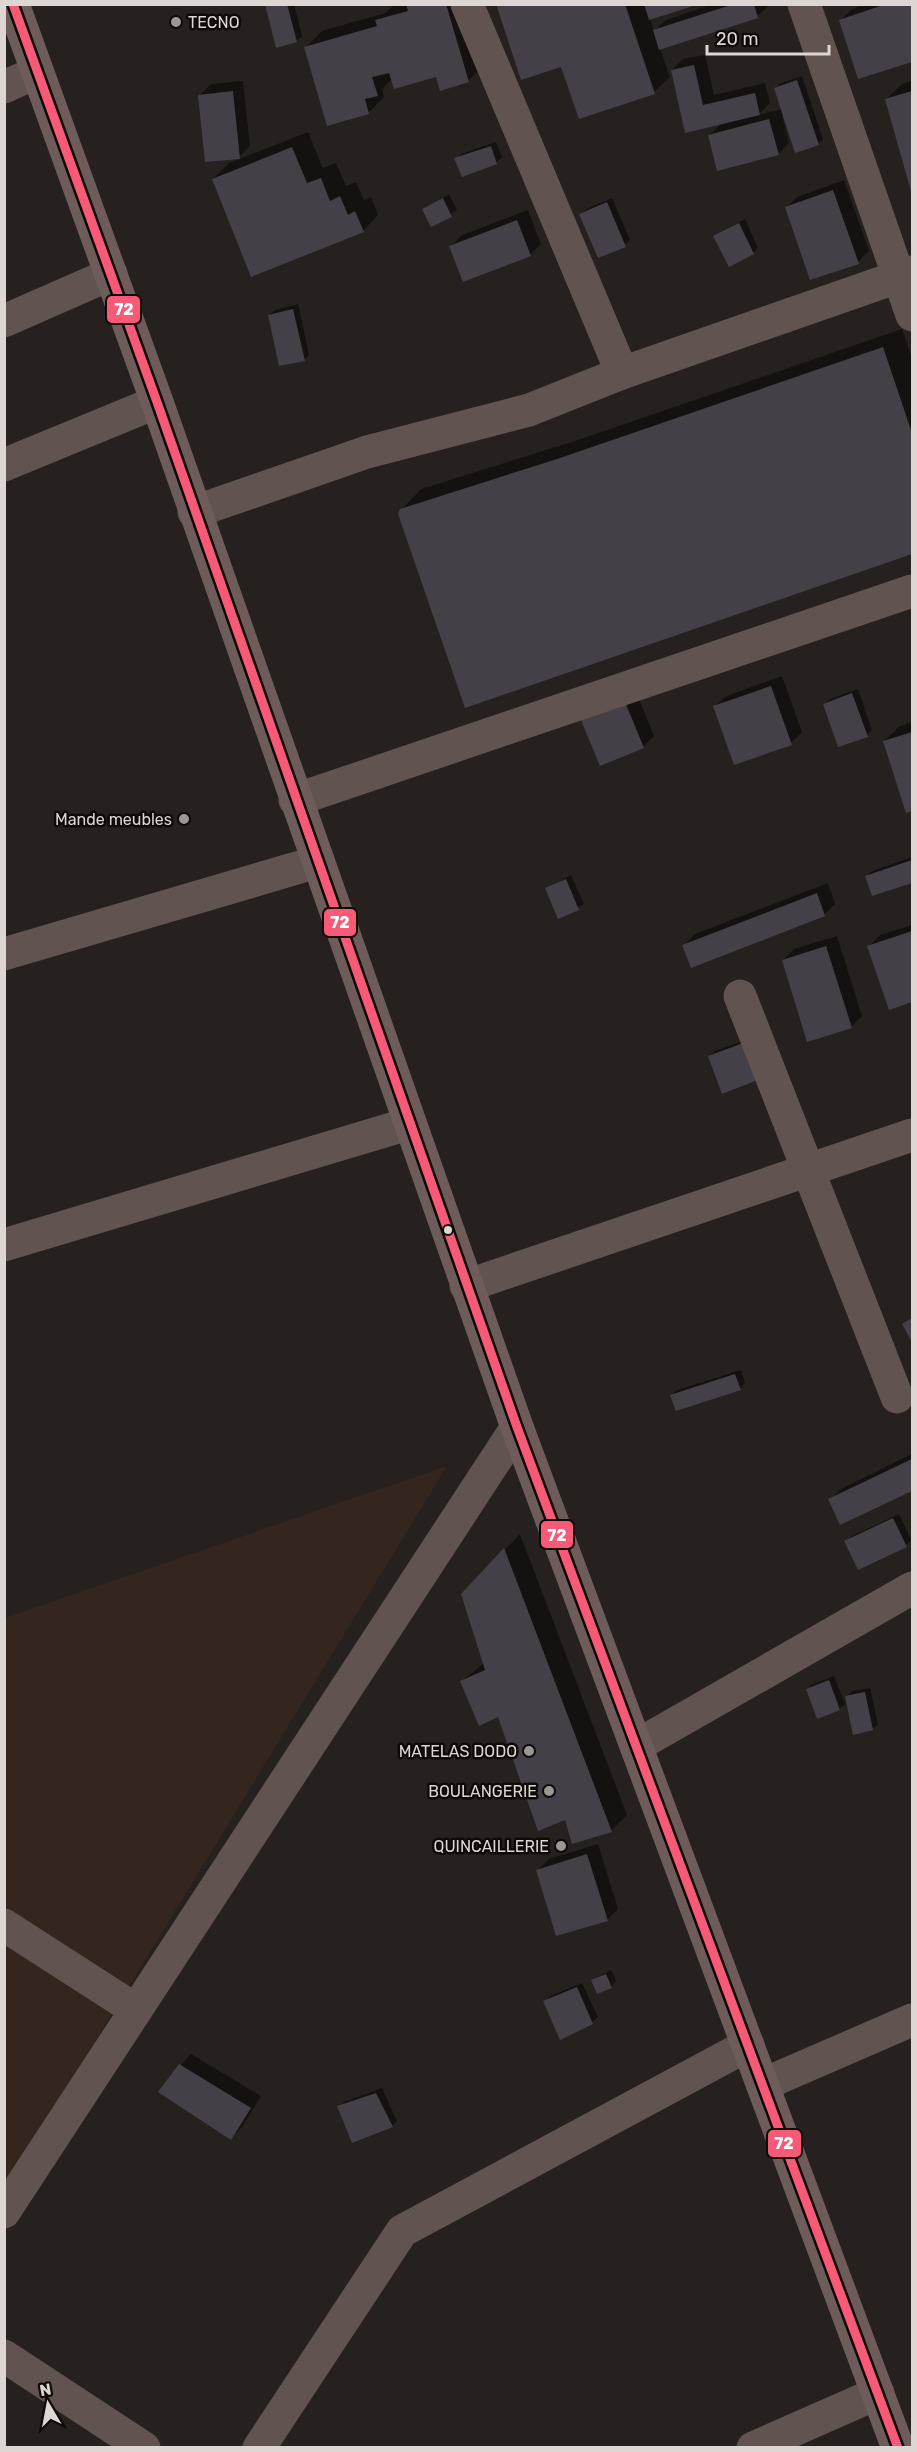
<svg xmlns="http://www.w3.org/2000/svg" width="917" height="2452" font-family="Rubik,sans-serif">
<style>
.built{fill:#34261f}
.shadow{fill:#0007}
.building{fill:#454047}
.lines{fill:none;stroke-linecap:round;stroke-linejoin:round}
.street{stroke:#615350;stroke-width:33}
.primary{stroke:#6d5c59;stroke-width:33}
.bus-1-casing{stroke:#0f0a08;stroke-width:14}
.bus-1{stroke:#f75a77;stroke-width:9}
.poi-dot{fill:#9d9794;stroke:#0f0a08;stroke-width:2}
.bus-dot{fill:#ddd6d3;stroke:#0f0a08;stroke-width:2}
.labels{text-anchor:middle;dominant-baseline:central;stroke-width:5;stroke-linejoin:round;paint-order:stroke}
.poi-label{font-size:16px;fill:#ddd6d3;stroke:#0f0a08;text-anchor:end}
.line-badge{stroke:#0f0a08;stroke-width:2}
.badge-label{font-size:16px;text-anchor:middle;font-weight:bold;fill:#fff}
</style>
<rect width="100%" height="100%" fill="#26211e"/>
<path class="built" d="M447 1466 5 2189V1618Z"/>
<g class="shadow">
<path d="M266 4H294L302 36 297 41Z"/>
<path d="M395 4H466L484 65 468 81 437 75 392 79 382 89 384 97 368 113 306 47 322 31 385 13Z"/>
<path d="M497 4H693L650 18 654 31 666 20 713 4 768 6 757 17 660 48 670 77 654 92 561 65Z"/>
<path d="M866 4H912V60L859 77 841 20 852 9Z"/>
<path d="M705 55 714 95 765 83 770 103 758 115 782 109 775 88 781 83 802 76 823 139 818 144 784 115H782L789 143 778 154 709 135 722 123 686 131 672 70 683 59Z"/>
<path d="M243 81 250 146 239 157 200 95 211 84Z"/>
<path d="M912 81V192L886 99 902 84Z"/>
<path d="M308 132 323 168 336 163 346 186 356 182 364 200 371 197 378 215 363 231 213 179 229 163Z"/>
<path d="M496 142 502 157 497 162 462 175 456 159 461 154Z"/>
<path d="M844 180 869 251 858 262 786 208 797 197Z"/>
<path d="M449 194 457 210 432 225 424 209Z"/>
<path d="M612 198 630 240 625 245 581 214 586 209Z"/>
<path d="M528 210 541 244 530 255 451 246 462 235Z"/>
<path d="M745 219 758 248 753 253 715 236Z"/>
<path d="M298 304 309 355 304 360 269 315 275 310Z"/>
<path d="M902 329 912 358V552L466 706 402 509 421 489 578 440Z"/>
<path d="M782 676 802 732 791 743 715 706 726 696Z"/>
<path d="M634 687 654 736 643 747 592 704Z"/>
<path d="M858 689 872 730 867 735 824 704 830 699Z"/>
<path d="M912 722V809L907 811 884 741 900 726Z"/>
<path d="M912 857V881L873 894 867 876 872 871Z"/>
<path d="M571 875 584 904 559 917 547 889Z"/>
<path d="M828 883 835 904 824 915 684 945 695 934Z"/>
<path d="M912 925V1001L890 1008 869 946 880 935Z"/>
<path d="M837 936 862 1016 851 1027 783 960 794 949Z"/>
<path d="M751 1038 759 1078 709 1056 715 1051Z"/>
<path d="M741 1370 745 1383 740 1389 672 1395 677 1390Z"/>
<path d="M912 1454V1489L841 1523 830 1500 841 1489Z"/>
<path d="M899 1514 911 1540 906 1545 846 1541 852 1536Z"/>
<path d="M520 1534 627 1815 611 1831 462 1681 484 1663 462 1594Z"/>
<path d="M834 1676 845 1704 839 1709 807 1689 813 1684Z"/>
<path d="M870 1688 878 1724 873 1729 847 1696 852 1691Z"/>
<path d="M598 1844 618 1909 607 1920 538 1870 549 1859Z"/>
<path d="M611 1970 616 1981 611 1987 593 1980Z"/>
<path d="M582 1983 598 2017 592 2022 545 2002 550 1996Z"/>
<path d="M191 2054 261 2096 242 2127 231 2138 181 2065Z"/>
<path d="M382 2088 397 2121 392 2126 339 2107 344 2102Z"/>
</g>
<g class="building">
<path d="M265 4H287L297 42 276 48Z"/>
<path d="M406 4H446L469 82 440 91 436 77 394 89 389 73 372 77 378 96 365 99 369 114 327 126 304 47 377 26 375 20 408 11Z"/>
<path d="M496 4H625L655 94 579 119 561 67 521 80Z"/>
<path d="M644 4H696V5L649 20Z"/>
<path d="M734 4H754L758 18 659 50 653 30Z"/>
<path d="M886 4H912V62L858 79 839 20Z"/>
<path d="M694 65 703 105 755 93 760 115 685 133 671 70Z"/>
<path d="M797 80 819 145 795 153 774 88Z"/>
<path d="M233 91 240 159 205 162 198 95Z"/>
<path d="M912 91V195L885 99Z"/>
<path d="M769 119 779 155 717 171 708 135Z"/>
<path d="M491 146 497 164 462 177 454 158Z"/>
<path d="M292 147 307 183 321 178 330 201 340 196 348 215 355 211 364 232 251 277 212 179Z"/>
<path d="M833 190 859 264 810 280 785 207Z"/>
<path d="M443 198 452 217 431 227 422 209Z"/>
<path d="M607 202 626 247 598 258 579 214Z"/>
<path d="M517 220 531 256 463 282 449 246Z"/>
<path d="M739 223 754 254 729 267 713 236Z"/>
<path d="M293 309 305 361 279 366 268 315Z"/>
<path d="M883 347 912 433V554L465 708 398 514 400 509 557 459Z"/>
<path d="M771 686 792 745 734 765 713 706Z"/>
<path d="M852 693 868 737 838 747 823 704Z"/>
<path d="M623 697 644 748 600 766 579 715Z"/>
<path d="M912 732V811L906 813 883 741Z"/>
<path d="M912 860V883L872 896 865 876Z"/>
<path d="M566 879 579 910 558 919 545 888Z"/>
<path d="M817 893 825 916 691 968 682 945Z"/>
<path d="M912 931V1002L889 1010 867 946Z"/>
<path d="M826 946 852 1028 807 1042 782 960Z"/>
<path d="M746 1042 760 1079 722 1094 708 1056Z"/>
<path d="M912 1318V1342L902 1324Z"/>
<path d="M735 1374 741 1390 676 1411 670 1395Z"/>
<path d="M912 1459V1491L840 1525 828 1499Z"/>
<path d="M893 1518 907 1547 858 1570 844 1541Z"/>
<path d="M504 1548 612 1832 572 1844 565 1820 538 1831 498 1717 479 1726 460 1681 485 1670 461 1594Z"/>
<path d="M829 1680 840 1710 817 1719 806 1689Z"/>
<path d="M865 1692 873 1730 853 1735 845 1696Z"/>
<path d="M587 1854 608 1921 556 1936 536 1870Z"/>
<path d="M606 1974 612 1988 597 1994 591 1980Z"/>
<path d="M577 1987 593 2024 560 2040 543 2001Z"/>
<path d="M179 2064 251 2108 231 2140 158 2092Z"/>
<path d="M376 2093 393 2127 352 2143 337 2106Z"/>
</g>
<g class="lines">
<g class="street">
<path d="M467 4 622 373"/>
<path d="M804 4 912 315"/>
<path d="M4 87 37 72"/>
<path d="M4 321 111 274"/>
<path d="M4 465 157 402"/>
<path d="M194 512 367 452 529 410 622 373 912 272"/>
<path d="M295 800 912 591"/>
<path d="M4 954 317 862"/>
<path d="M740 996 897 1397"/>
<path d="M4 1245 408 1124"/>
<path d="M466 1286 912 1135"/>
<path d="M636 1746 912 1588"/>
<path d="M4 1925 136 2010"/>
<path d="M764 2084 912 2020"/>
<path d="M4 2212 517 1427"/>
<path d="M4 2356 144 2448"/>
<path d="M259 2448 402 2231 748 2045"/>
<path d="M753 2448 878 2393"/>
</g>
<path class="primary" d="M13 4 157 402 517 1427 898 2448"/>
<g class="bus-1-casing">
<path id="bus-1" d="M13 4 157 402 517 1427 898 2448"/>
</g>
<use href="#bus-1" class="bus-1"/>
</g>
<g class="poi-dot">
<circle cx="176" cy="22" r="6"/>
<circle cx="184" cy="819" r="6"/>
<circle cx="529" cy="1751" r="6"/>
<circle cx="549" cy="1791" r="6"/>
<circle cx="561" cy="1846" r="6"/>
</g>
<circle class="bus-dot" cx="448" cy="1230" r="5"/>
<g class="labels">
<g class="poi-label">
<text x="188" y="22" text-anchor="start">TECNO</text>
<text x="172" y="819">Mande meubles</text>
<text x="517" y="1751">MATELAS DODO</text>
<text x="537" y="1791">BOULANGERIE</text>
<text x="549" y="1846">QUINCAILLERIE</text>
</g>
</g>
<g class="line-badge">
<rect x="106" y="295" width="35" height="29" rx="6" fill="#f75a77"/>
<rect x="323" y="908" width="34" height="29" rx="6" fill="#f75a77"/>
<rect x="540" y="1520" width="34" height="29" rx="6" fill="#f75a77"/>
<rect x="767" y="2129" width="35" height="29" rx="6" fill="#f75a77"/>
</g>
<g class="badge-label">
<text x="124" y="315">72</text>
<text x="340" y="928">72</text>
<text x="557" y="1541">72</text>
<text x="784" y="2149">72</text>
</g>
<rect width="917" height="2452" fill="none" stroke="#ddd6d3" stroke-width="12"/>
<g transform="translate(48 2404) rotate(350)" stroke="#0f0a08" stroke-width="4.5" paint-order="stroke">
<path d="M0-4.5L10 22L0 15L-10 22Z" fill="#ddd6d3"/>
<text y="-9" font-size="16" font-weight="bold" text-anchor="middle" fill="#ddd6d3">N</text>
</g>
<path d="M707 45v9h122v-9" fill="none" stroke="#ddd6d3" stroke-width="3"/>
<text x="716" y="45" font-size="18" fill="#ddd6d3" stroke="#0f0a08" stroke-width="4.5" paint-order="stroke">20 m</text>
</svg>
